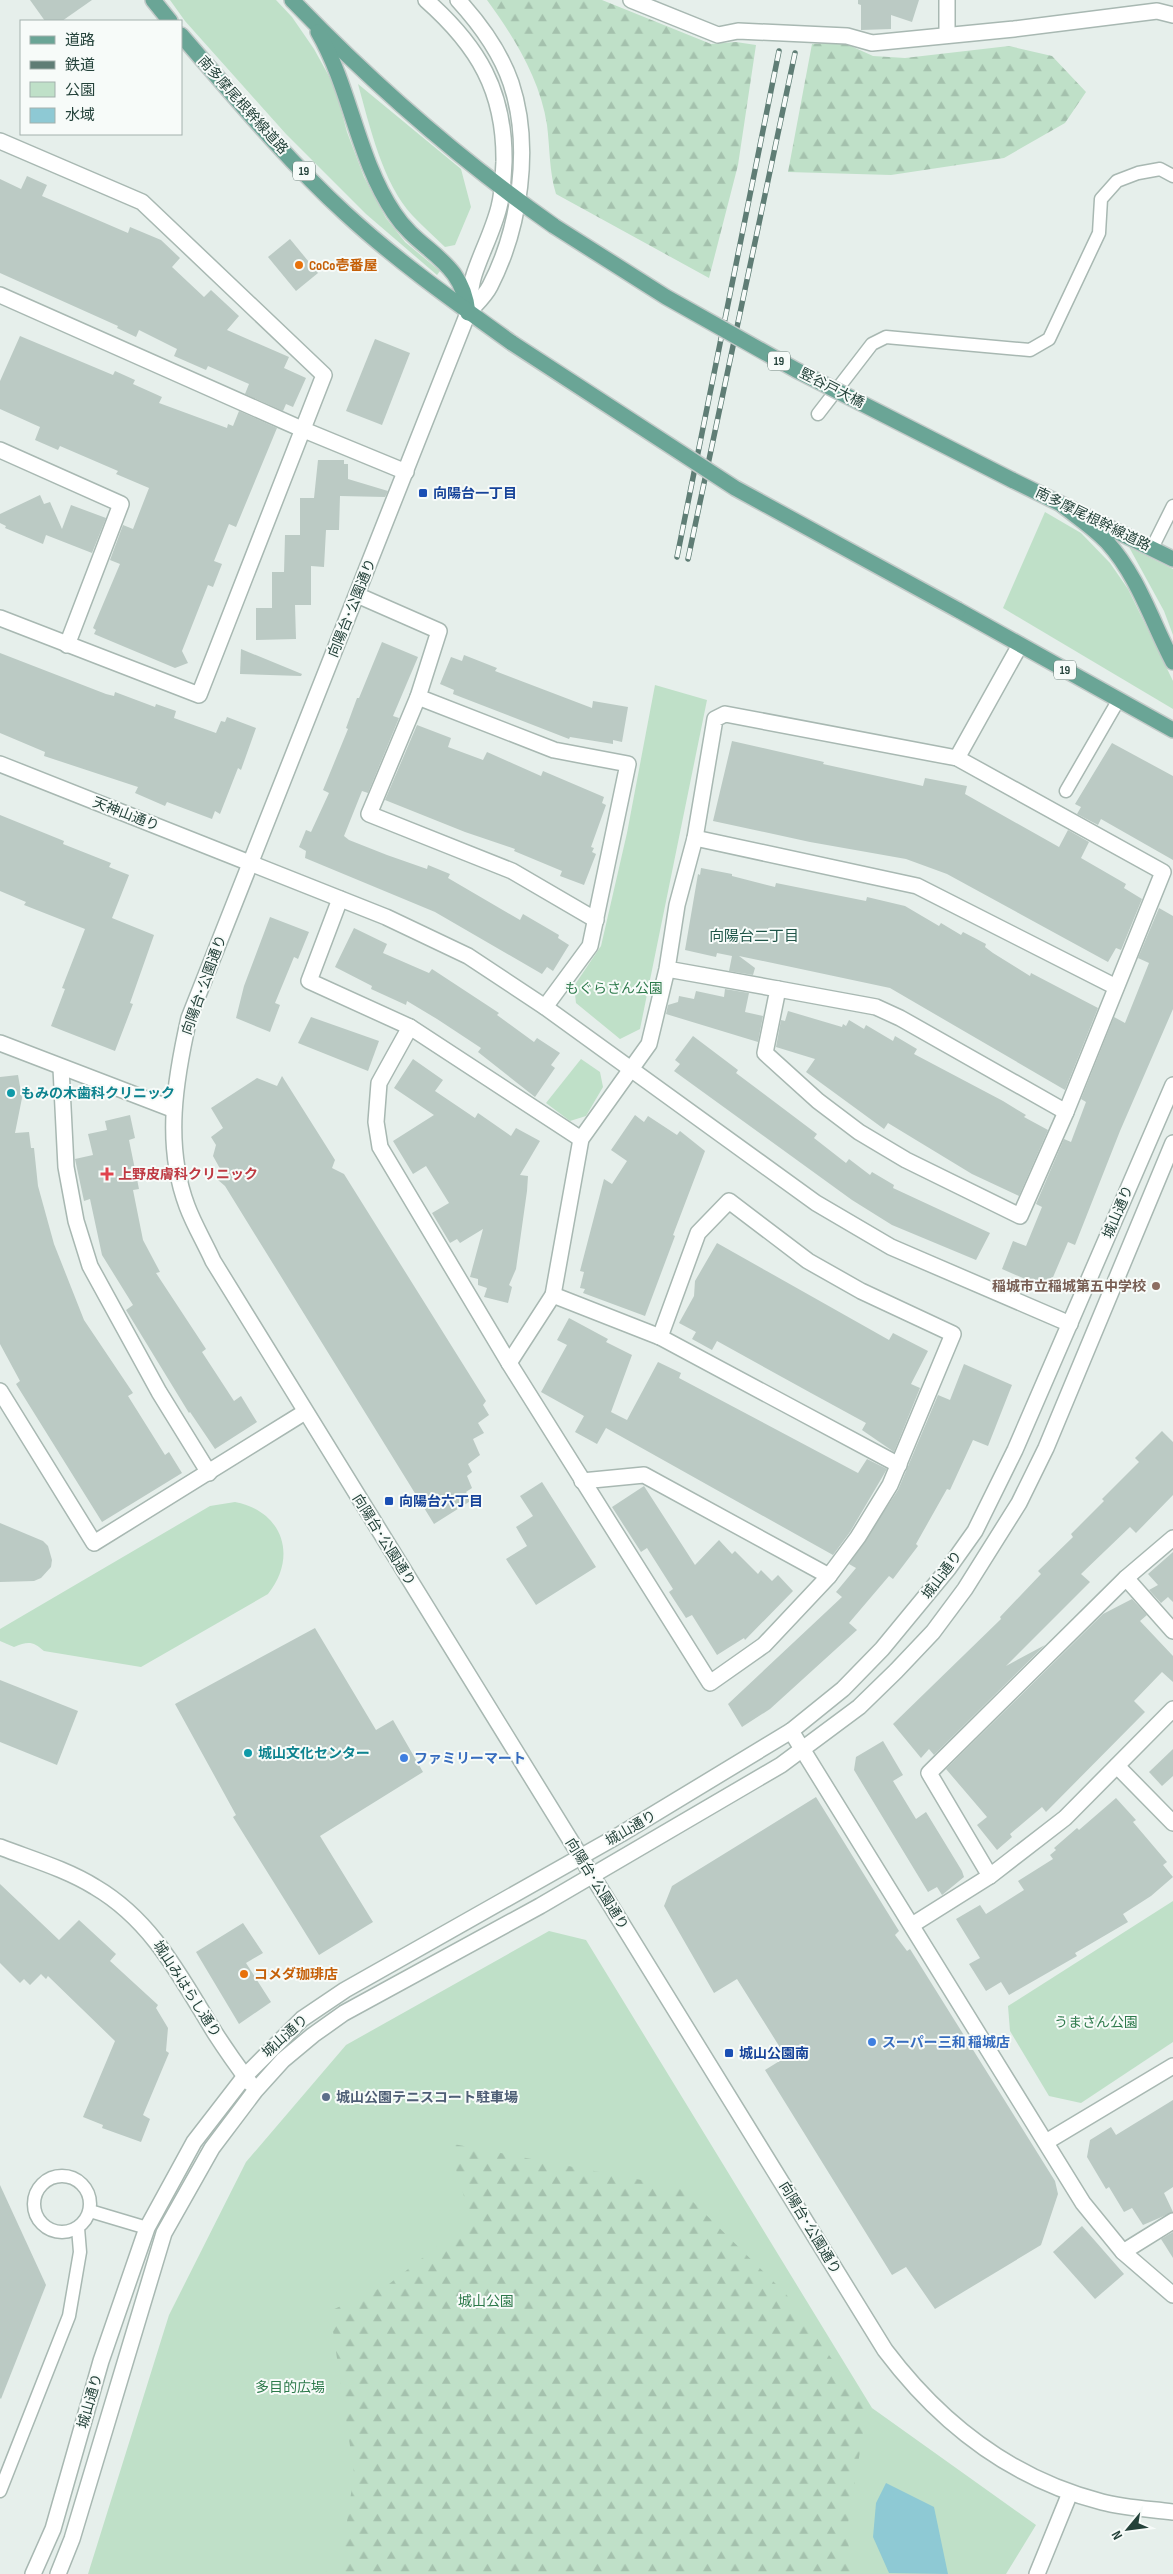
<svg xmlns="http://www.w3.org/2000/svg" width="1173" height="2574" font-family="'Sofia Sans Condensed','Noto Sans JP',sans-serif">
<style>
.green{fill:#bfe0c8}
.forest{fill:url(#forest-firs)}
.water{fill:#8ec9d4}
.building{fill:#bbcac4}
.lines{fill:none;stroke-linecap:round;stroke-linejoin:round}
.service-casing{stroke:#a8b8b2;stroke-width:15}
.minor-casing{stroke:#a8b8b2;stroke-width:18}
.tertiary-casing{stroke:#a8b8b2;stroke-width:18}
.primary-casing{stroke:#c2cac8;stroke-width:18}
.service{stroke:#fff;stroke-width:12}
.minor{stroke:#fff;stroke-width:15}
.tertiary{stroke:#fff;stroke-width:15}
.primary{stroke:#6aa596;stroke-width:15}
.rail-casing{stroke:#5f7d75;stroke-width:5.5}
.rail{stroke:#f7fbf9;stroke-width:4;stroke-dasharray:11;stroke-linecap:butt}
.primary-bridge-casing{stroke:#c2cac8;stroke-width:18;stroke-linecap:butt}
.primary-bridge{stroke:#6aa596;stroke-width:15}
.food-dot{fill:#e8710a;stroke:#f7fbf9;stroke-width:2}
.transit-dot{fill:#1a4fb4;stroke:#f7fbf9;stroke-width:2}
.culture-dot{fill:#0f9aa8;stroke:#f7fbf9;stroke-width:2}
.health-dot{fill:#e0444e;stroke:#f7fbf9;stroke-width:2}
.education-dot{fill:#8d6e63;stroke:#f7fbf9;stroke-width:2}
.shop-dot{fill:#3f7fe0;stroke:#f7fbf9;stroke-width:2}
.service-dot{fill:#5c6f8a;stroke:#f7fbf9;stroke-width:2}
.labels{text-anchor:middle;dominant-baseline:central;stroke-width:4;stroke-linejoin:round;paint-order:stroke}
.shield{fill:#f7fbf9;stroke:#637a73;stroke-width:1}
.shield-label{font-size:12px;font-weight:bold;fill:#24423a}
.street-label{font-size:14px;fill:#24423a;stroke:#f7fbf9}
.food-label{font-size:14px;font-weight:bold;fill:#c56008;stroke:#f7fbf9;text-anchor:start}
.transit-label{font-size:14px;font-weight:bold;fill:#164399;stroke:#f7fbf9;text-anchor:start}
.park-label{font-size:14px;fill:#2d7a4b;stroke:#f7fbf9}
.culture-label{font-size:14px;font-weight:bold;fill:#0d838f;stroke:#f7fbf9;text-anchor:start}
.health-label{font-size:14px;font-weight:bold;fill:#be3a42;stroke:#f7fbf9;text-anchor:start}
.education-label{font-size:14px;font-weight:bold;fill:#785e54;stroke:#f7fbf9;text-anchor:end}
.shop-label{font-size:14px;font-weight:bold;fill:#366cbe;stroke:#f7fbf9;text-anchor:start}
.service-label{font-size:14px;font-weight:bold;fill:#4e5e75;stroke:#f7fbf9;text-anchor:start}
.neighbourhood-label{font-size:15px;fill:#1f5548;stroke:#f7fbf9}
</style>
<defs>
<pattern id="forest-firs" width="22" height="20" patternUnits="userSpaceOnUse" patternTransform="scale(1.25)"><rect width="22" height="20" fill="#bfe0c8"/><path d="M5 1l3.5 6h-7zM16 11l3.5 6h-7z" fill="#a4c1ad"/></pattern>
</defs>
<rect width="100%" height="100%" fill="#e6efeb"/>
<g class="green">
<path d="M170 0H276L292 17 314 49 335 87 347 132 364 177 386 218 405 242 440 271 437 275 366 214 286 134 185 21Z"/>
<path d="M358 84 461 169 471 207 455 245 445 247C434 236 422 226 412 215 383 184 369 124 358 84Z"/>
<path d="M1045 512 1081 533 1110 563 1128 589 1173 681V709L1003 608Z"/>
<path d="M1129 547 1173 569V635L1164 611Z"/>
<path d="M655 685 707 700 640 1029 620 1039 576 1003 574 986 601 946 627 833Z"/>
<path d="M581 1059 600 1072 603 1087 586 1116 570 1121 546 1103Z"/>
<path d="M235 1502C283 1511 298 1557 268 1594L141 1667 44 1651C33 1641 28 1641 14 1647L0 1641V1629L210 1506Z"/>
<path d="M1173 1901V2042L1081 2103 1049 2096 1010 2031 1008 2006Z"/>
<path d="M549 1931 586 1940 872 2408 1036 2525 1006 2574H88L169 2315 246 2162 346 2045Z"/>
</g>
<g class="forest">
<path d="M487 0H602L711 44 736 42 756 45 738 165 709 278 556 194C549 171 550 148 547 125 540 79 514 37 487 0Z"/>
<path d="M842 42 873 56 905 58 1009 46 1052 56 1086 92 1065 123 1004 158 891 175 788 172 812 44Z"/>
<path d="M448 2143 678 2187 786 2294 867 2409 846 2536 857 2574H310L340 2570 354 2473 330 2311 389 2284 471 2220Z"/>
</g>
<path class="water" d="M886 2483 934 2507 948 2574 889 2573 873 2537 876 2503Z"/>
<g class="building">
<path d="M30 0H92L62 21H45Z"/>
<path d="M858 0H919L912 22 891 15V29L861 30V5L858 4Z"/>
<path d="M27 176 47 185 42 196 128 233 130 227 161 240 180 258 172 267 204 297 211 290 239 316 227 330 289 357 284 368 306 378 293 407 286 404 283 411 245 394 249 384 208 366 206 370 174 356 177 349 139 330 136 337 117 328 118 326 0 273V179L21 189Z"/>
<path d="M290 239 318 273 296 291 268 257Z"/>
<path d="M20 336 113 375 115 371 135 380 133 384 162 397 159 403 227 428 228 424 233 426 239 411 277 428 236 527 229 524 214 561 222 564 213 587 208 585 182 651 188 663 175 668 94 634 96 630 93 628 120 564 110 560 123 525 133 529 149 488 116 474 118 471 60 446 58 450 35 440 40 427 0 409V381Z"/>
<path d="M375 339 410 353 382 425 346 411Z"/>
<path d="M318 460H344V464H348V479L388 491 385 497 340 496 339 530H326L324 567 311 566V605H295L296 639 256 640V608H272V572H284L285 535H300V498H314Z"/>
<path d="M40 495 44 504 50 502 62 529 71 505 106 518 92 553 46 535 43 544 5 528 6 526 0 523V514Z"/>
<path d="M382 642 418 657 393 716 399 718 368 793 362 791 344 836 349 840 387 855 427 869 428 865 450 874 448 878 520 920 523 914 559 935 558 938 569 945 553 971 547 967 542 974 435 912 305 858 306 851 299 847 306 830 311 832 329 793 323 790 348 729 346 728 357 698H359Z"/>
<path d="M241 649 302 674 301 676 240 674Z"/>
<path d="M0 653 106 694 114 696 115 692 155 707 156 704 176 711 174 718 216 733 221 721 225 722 227 717 256 728 241 770 238 768 220 814 215 811 212 819 167 802 165 806 135 793 138 787 44 756 45 752 0 733Z"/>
<path d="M464 655 497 668 495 671 592 708 593 701 628 707 622 742 613 740V744L570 737 569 739 453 694 454 690 440 684 451 657 462 661Z"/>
<path d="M417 725 451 738 448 747 483 760 487 752 541 776 543 771 604 797 602 803 606 805 591 847 594 848 592 852 596 854 584 885 560 876 562 871 514 851 515 849 465 832 385 800Z"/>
<path d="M732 741 824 762 823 764 923 786 925 778 967 786 965 794 1059 847 1068 830 1089 842 1081 858 1126 884 1124 888 1142 899 1121 950 1116 948 1108 962 947 874 906 859 810 842 713 821Z"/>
<path d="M1112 743 1173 776V860L1101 819 1098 825 1077 814 1081 807 1075 804Z"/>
<path d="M0 815 64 841 63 844 111 863 109 867 129 875 112 918 154 935 130 1003 133 1004 115 1051 51 1026 65 989 62 988 85 929 24 905 26 902 0 891Z"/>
<path d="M701 868 732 874V876L775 887 776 883 866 901 867 897 905 906 939 926 941 923 961 935 963 932 986 944 985 947 993 953 1030 976 1031 973 1098 1008 1065 1090 890 988 739 956 755 968 753 975 729 971 732 956 717 953 716 957 685 950 698 874 700 875Z"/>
<path d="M1159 908 1173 916V1009L1120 1131 1075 1245 1068 1242 1048 1289 1002 1269 1013 1241 1026 1246 1042 1207 1036 1204 1064 1139 1071 1142 1086 1102 1081 1099 1114 1017 1125 1023 1149 963 1138 958Z"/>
<path d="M270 917 309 932 298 959 294 957 275 1003 280 1005 270 1032 236 1018 244 986Z"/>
<path d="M354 928 387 944 383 953 429 973 432 969 499 1013 497 1015 534 1042 537 1038 560 1053 551 1065 555 1068 535 1097 478 1052 481 1048 437 1019 407 1001 406 1005 371 989 372 986 335 967Z"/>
<path d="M725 989 749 993 745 1012 763 1016 758 1042 666 1014 668 1005 678 1002 679 996 694 999 696 991 724 997Z"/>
<path d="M788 1011 842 1027 843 1024 846 1026 849 1020 864 1029 866 1025 893 1041 895 1036 917 1049 914 1054 1003 1101 1026 1115 1024 1117 1048 1130 1019 1196 972 1174 888 1123 884 1129 806 1072 815 1059 776 1047 781 1020 785 1021Z"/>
<path d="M311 1017 379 1041 368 1071 298 1043Z"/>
<path d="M693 1036 738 1070 736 1073 817 1134 814 1138 846 1163 849 1159 870 1175 872 1172 894 1185 893 1188 990 1233 976 1260 892 1225 852 1200 674 1071 680 1064 675 1060Z"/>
<path d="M413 1059 443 1080 435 1091 475 1118 478 1113 511 1136 516 1128 540 1141 520 1175 528 1176 527 1191 516 1269 509 1285 512 1287 508 1303 484 1297 487 1288 478 1285V1279L470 1277 483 1229 460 1243 457 1239 450 1243 432 1213 449 1203 426 1166 413 1174 393 1141 434 1115 394 1088Z"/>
<path d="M18 1075 22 1098 15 1133 29 1132 31 1148H34L38 1186 54 1244 84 1320 133 1393 128 1396 165 1455 169 1452 182 1473 102 1522 16 1384 20 1381 0 1344V1077Z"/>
<path d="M282 1076 335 1160 332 1168 344 1174 486 1401 483 1405 489 1415 478 1423 484 1433 473 1439 480 1455 468 1464 472 1472 467 1476 472 1488 466 1492 472 1500 434 1524 225 1186 218 1180 223 1174 213 1156 216 1145 211 1137 223 1128 211 1108 257 1078 277 1086Z"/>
<path d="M130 1115 135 1138 129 1140 139 1189 133 1190 143 1240 160 1272 156 1273 206 1349 202 1352 234 1401 241 1396 257 1422 215 1449 190 1412 189 1413 126 1310 133 1305 102 1255 90 1199 84 1201 75 1159 93 1155 88 1134 107 1130 105 1121Z"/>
<path d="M635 1115 644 1122 648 1116 677 1135 680 1131 705 1151 673 1235 675 1236 645 1316 583 1293 585 1289 580 1288 584 1272 580 1271 604 1179 612 1184 627 1161 611 1150Z"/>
<path d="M717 1243 889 1340 893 1333 928 1351 911 1384 920 1388 894 1452 862 1430 866 1423 811 1393 717 1341 712 1350 692 1339 696 1332 679 1323 694 1296 695 1281Z"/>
<path d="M569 1318 608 1339 606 1342 632 1355 611 1412 627 1420 658 1362 681 1373 679 1378 858 1473 867 1459 887 1469 850 1532 833 1555 606 1428 597 1444 575 1432 584 1416 541 1392 567 1345 557 1340Z"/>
<path d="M964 1364 1012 1385 988 1446 973 1440 950 1490 947 1489 916 1544 918 1546 893 1579 889 1576 849 1623 857 1630 770 1709 742 1727 728 1704 842 1597 836 1592 856 1568 849 1564 898 1490 938 1395 950 1400Z"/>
<path d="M1162 1431 1173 1442V1495L1136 1533 1130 1527 1081 1574 1090 1582 1006 1666 1045 1645 934 1755 929 1749 921 1758 893 1724 1001 1619 1000 1617 1041 1574 1038 1571 1073 1537 1071 1534 1104 1501 1102 1499 1139 1462 1135 1458Z"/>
<path d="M542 1482 596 1567 536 1605 506 1559 527 1546 516 1527 533 1516 520 1496Z"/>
<path d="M644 1486 695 1565 719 1540 732 1554 735 1551 758 1574 761 1570 772 1581 778 1575 793 1591 745 1640 744 1638 717 1655 692 1615 686 1618 669 1592 673 1589 647 1548 641 1552 612 1507Z"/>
<path d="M0 1523 43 1541 48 1546 52 1560 51 1567 41 1578 34 1581 0 1582Z"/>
<path d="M1173 1552V1602L1168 1597 1161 1603 1149 1590 1158 1585 1148 1574Z"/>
<path d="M1132 1599 1147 1615 1140 1621 1173 1656V1682L1162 1672 1134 1701 1145 1712 1046 1812 1042 1807 1010 1834 1012 1837 997 1850 977 1825 987 1817 946 1769 1103 1614Z"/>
<path d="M315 1628 376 1730 393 1720 423 1772 320 1836 373 1922 319 1955 233 1817 236 1815 175 1704Z"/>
<path d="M0 1680 78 1711 57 1765 0 1742Z"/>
<path d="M883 1741 903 1775 893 1781 916 1819 926 1812 962 1871 964 1877 942 1895 937 1887 928 1892 854 1770 856 1757Z"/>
<path d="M1173 1749V1776L1162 1786 1149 1772Z"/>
<path d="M816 1797 899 1931 895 1935 907 1951 910 1949 1055 2181 1058 2194 1041 2245 935 2309 906 2267 892 2275 765 2070 786 2057 737 1979 714 1993 664 1906 672 1886Z"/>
<path d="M1116 1798 1136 1820 1133 1822 1167 1862 1163 1865 1173 1877 1151 1896 1123 1914 1128 1922 1075 1953 1077 1956 1009 1995 1001 1982 986 1991 969 1964 980 1958 956 1919 980 1905 986 1914 1024 1890 1018 1881 1053 1859 1050 1855 1056 1850 1054 1848 1077 1828 1079 1830Z"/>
<path d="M0 1884 59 1940 79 1920 116 1954 110 1961 158 2005 156 2008 168 2028 166 2051 169 2053 143 2115 150 2119 141 2142 102 2128 103 2125 83 2117 115 2041 48 1976 46 1979 41 1974 30 1985 24 1979 20 1983 0 1963Z"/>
<path d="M243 1923 263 1953 246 1963 271 2002 239 2024 196 1952Z"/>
<path d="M1173 2100V2187L1164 2193 1173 2212 1143 2225 1132 2208 1124 2212 1109 2187 1106 2189 1087 2157 1090 2140 1111 2127 1116 2135Z"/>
<path d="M0 2185 46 2285 1 2399 0 2398Z"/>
<path d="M1082 2226 1124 2274 1095 2299 1053 2252Z"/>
<path d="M1173 2232V2258L1161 2239Z"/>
</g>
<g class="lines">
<g class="service-casing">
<g id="service">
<path d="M818 414 872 344 886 337 1030 350 1049 339 1099 233 1101 199 1117 181 1138 173 1160 169 1173 176"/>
<path d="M1152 548 1173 506"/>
<path d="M1066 791 1118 701"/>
<circle cx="62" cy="2204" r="28"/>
<path d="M90 2211 147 2228"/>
<path d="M0 2491 69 2316 80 2252 78 2228"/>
</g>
</g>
<g class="minor-casing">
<g id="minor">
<path d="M631 0 718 35 738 31 847 36 872 43 1014 29 1157 11 1173 15"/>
<path d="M947 0V35"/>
<path d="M0 141 142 202 324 375 199 695 0 618"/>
<path d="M0 295 304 430 406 472"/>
<path d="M0 450 121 504 67 645"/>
<path d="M357 595 439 631 418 697 554 750 628 764 590 946 545 1007"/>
<path d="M418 697 369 814 512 871 596 920"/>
<path d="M957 758 1020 645"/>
<path d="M695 838 917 886 1116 987"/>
<path d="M340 899 309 981 410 1027 581 1139"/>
<path d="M778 989 876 1007 900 1018 1066 1112"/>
<path d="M410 1027 379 1083 376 1122 380 1147 509 1363 710 1683 764 1645 829 1576 858 1537 890 1485 953 1334 861 1291 808 1261 729 1201 698 1233 660 1337"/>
<path d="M0 1043 172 1109"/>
<path d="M61 1068 66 1167 76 1221 90 1266 159 1392 209 1473"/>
<path d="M553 1295 660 1337 899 1465"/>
<path d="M509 1363 553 1295 581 1139 649 1044 667 969 677 905 695 838 715 719 725 714 957 758 1163 872 1066 1112 1020 1216 906 1160 859 1132 818 1101 765 1053 778 989 667 969"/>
<path d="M0 1391 94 1543 305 1412"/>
<path d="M582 1481 644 1475 829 1576"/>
<path d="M1126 1578 1173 1538"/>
<path d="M791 1731 1083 2203 1123 2252 1173 2295"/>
<path d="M1117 1766 1173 1823"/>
<path d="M990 1876 929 1773 1126 1578 1173 1631"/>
<path d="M912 1925 990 1876 1065 1818 1173 1709"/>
<path d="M1046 2142 1173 2066"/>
<path d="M1123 2252 1173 2221"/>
</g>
</g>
<g class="tertiary-casing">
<g id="tertiary">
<path d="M426 0C478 46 505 91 504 162 503 177 503 192 499 207 493 231 481 253 474 275 470 287 470 301 468 313L189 1018C175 1080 164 1145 187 1206 194 1225 205 1243 213 1261L885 2350C940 2423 1012 2479 1102 2502 1125 2508 1149 2509 1173 2512"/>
<path d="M458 0C480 24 500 51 511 83 532 146 520 228 490 286 485 296 475 305 468 313"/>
<path d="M0 764 386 917 468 956 545 1007 816 1203 891 1247 1070 1324"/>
<path d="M0 1847C31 1859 66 1869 95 1887 153 1921 181 1978 215 2033 226 2050 238 2067 250 2083"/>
<path d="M33 2574 53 2529 101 2361 147 2228 194 2142 245 2076 302 2019 345 1990 621 1834 791 1731 843 1689 882 1649 948 1569 975 1531 1015 1450 1173 1085"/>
<path d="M58 2574 72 2539 164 2233 212 2148 255 2091 283 2060 313 2035 344 2013 540 1906 781 1765 859 1707 896 1671 933 1632 965 1589 1019 1503 1046 1448 1173 1143"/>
<path d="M1037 2574 1070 2493"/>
</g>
</g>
<g class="primary-casing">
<g id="primary">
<path d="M153 0 170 21"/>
<path d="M292 0C372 83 460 160 554 226"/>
<path d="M318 32C351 89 357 158 394 213 420 253 463 259 468 313"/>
<path d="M181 35C234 96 286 159 345 213 397 261 455 302 512 343"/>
<path d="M1012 480 1173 559"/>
<path d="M1062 505C1077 517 1094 528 1107 542 1138 576 1152 622 1173 662"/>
<path d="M958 610 1173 730"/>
</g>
</g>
<use href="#service" class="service"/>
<use href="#minor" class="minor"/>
<use href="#tertiary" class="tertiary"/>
<use href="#primary" class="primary"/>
<g class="rail-casing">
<g id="rail">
<path d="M677 557 779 51"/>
<path d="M688 559 795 53"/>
</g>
</g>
<use href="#rail" class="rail"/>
<g class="primary-bridge-casing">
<g id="primary-bridge">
<path d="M554 226 666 297 796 370 1012 480"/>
<path d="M512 343 735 488 958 610"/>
</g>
</g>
<use href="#primary-bridge" class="primary-bridge"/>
</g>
<g class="food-dot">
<circle cx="299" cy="265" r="5"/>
<circle cx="244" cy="1974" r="5"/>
</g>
<g class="transit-dot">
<rect x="418" y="488" width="10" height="10" rx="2.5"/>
<rect x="384" y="1496" width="10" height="10" rx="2.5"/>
<rect x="724" y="2048" width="10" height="10" rx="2.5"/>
</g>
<g class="culture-dot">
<circle cx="11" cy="1093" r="5"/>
<circle cx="248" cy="1753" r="5"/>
</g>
<path class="health-dot" d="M104.5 1166.5h5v5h5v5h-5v5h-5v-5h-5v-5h5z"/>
<circle class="education-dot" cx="1156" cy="1286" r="5"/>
<g class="shop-dot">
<circle cx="404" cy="1758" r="5"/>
<circle cx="872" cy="2042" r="5"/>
</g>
<circle class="service-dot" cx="326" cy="2097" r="5"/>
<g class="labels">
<g class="shield">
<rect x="293" y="161.5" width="22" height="19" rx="4"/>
<rect x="768" y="351.5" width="22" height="19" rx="4"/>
<rect x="1054" y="660.5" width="22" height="19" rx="4"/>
</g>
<g class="shield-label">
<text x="304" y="171">19</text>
<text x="779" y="361">19</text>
<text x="1065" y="670">19</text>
</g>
<g class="street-label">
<text transform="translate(243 105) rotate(48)">南多摩尾根幹線道路</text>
<text transform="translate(832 388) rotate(27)">竪谷戸大橋</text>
<text transform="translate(1093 519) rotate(26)">南多摩尾根幹線道路</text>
<text transform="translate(352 608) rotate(-68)">向陽台･公園通り</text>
<text transform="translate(126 814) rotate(21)">天神山通り</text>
<text transform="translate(204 985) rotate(-70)">向陽台･公園通り</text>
<text transform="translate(1118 1212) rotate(-67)">城山通り</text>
<text transform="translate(384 1540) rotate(58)">向陽台･公園通り</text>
<text transform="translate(942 1575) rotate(-53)">城山通り</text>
<text transform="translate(631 1828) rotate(-30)">城山通り</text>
<text transform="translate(597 1884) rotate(58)">向陽台･公園通り</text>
<text transform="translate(187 1989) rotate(57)">城山みはらし通り</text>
<text transform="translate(285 2036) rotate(-42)">城山通り</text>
<text transform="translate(810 2228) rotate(59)">向陽台･公園通り</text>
<text transform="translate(90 2401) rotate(-74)">城山通り</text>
</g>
<g class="food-label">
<text x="309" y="265">CoCo壱番屋</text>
<text x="254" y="1974">コメダ珈琲店</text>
</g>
<g class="transit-label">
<text x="433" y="493">向陽台一丁目</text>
<text x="399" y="1501">向陽台六丁目</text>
<text x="739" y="2053">城山公園南</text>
</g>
<g class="park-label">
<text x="614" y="988">もぐらさん公園</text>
<text x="1096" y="2022">うまさん公園</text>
<text x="486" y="2301">城山公園</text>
<text x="290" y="2387">多目的広場</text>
</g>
<g class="culture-label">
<text x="21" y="1093">もみの木歯科クリニック</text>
<text x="258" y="1753">城山文化センター</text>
</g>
<g class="health-label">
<text x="118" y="1174">上野皮膚科クリニック</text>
</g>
<g class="education-label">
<text x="1146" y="1286">稲城市立稲城第五中学校</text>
</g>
<g class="shop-label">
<text x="414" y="1758">ファミリーマート</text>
<text x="882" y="2042">スーパー三和 稲城店</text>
</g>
<g class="service-label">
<text x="336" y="2097">城山公園テニスコート駐車場</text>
</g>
<g class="neighbourhood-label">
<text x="754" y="936">向陽台二丁目</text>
</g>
</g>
<rect x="20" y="20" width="162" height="115" fill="#f7fbf9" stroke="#a3b1ad"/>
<rect x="30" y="36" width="25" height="8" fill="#6aa596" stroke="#a3b1ad"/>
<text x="65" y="45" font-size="15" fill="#24423a">道路</text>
<rect x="30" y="61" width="25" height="8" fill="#5f7d75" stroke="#a3b1ad"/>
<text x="65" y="70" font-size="15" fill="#24423a">鉄道</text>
<rect x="30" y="82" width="25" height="15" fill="#bfe0c8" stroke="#a3b1ad"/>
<text x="65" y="95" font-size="15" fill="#24423a">公園</text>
<rect x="30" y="108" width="25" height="15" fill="#8ec9d4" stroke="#a3b1ad"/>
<text x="65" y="120" font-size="15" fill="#24423a">水域</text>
<g transform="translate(1128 2529) rotate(241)" stroke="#f7fbf9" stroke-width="4" paint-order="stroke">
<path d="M0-4L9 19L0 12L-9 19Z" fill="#24423a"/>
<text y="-8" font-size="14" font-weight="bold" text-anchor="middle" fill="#24423a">N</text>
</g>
</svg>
